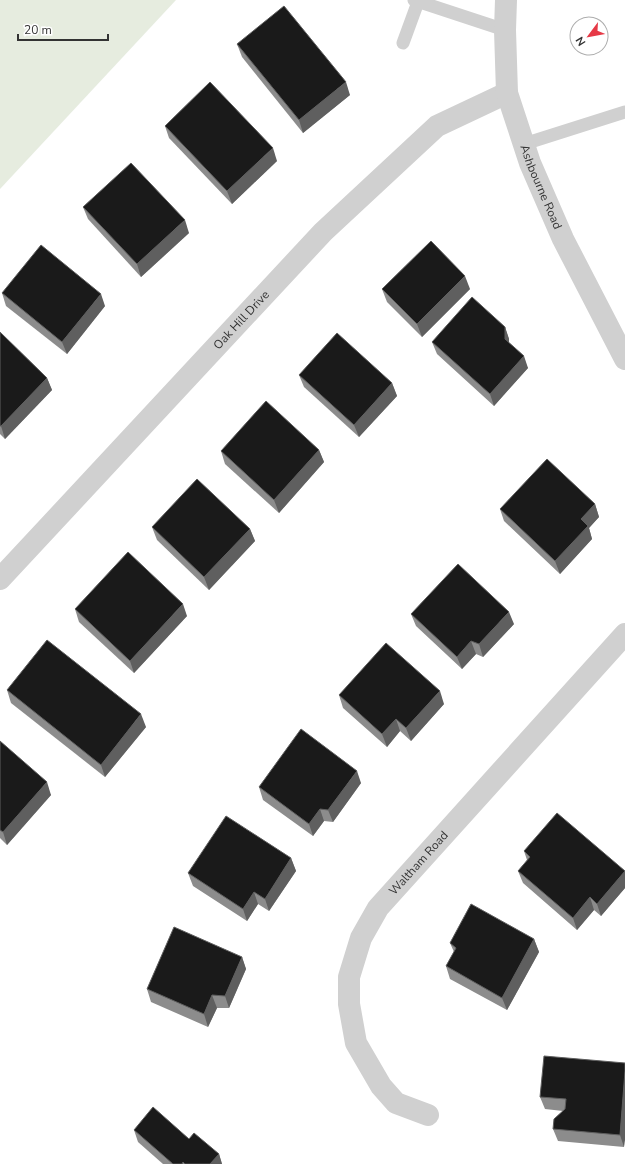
<svg xmlns="http://www.w3.org/2000/svg" width="625" height="1164" font-family="'Nunito Sans',sans-serif">
<style>
.green{fill:#e6ecdf}
.lines{fill:none;stroke-linecap:round;stroke-linejoin:round}
.service{stroke:#d0d0d0;stroke-width:13}
.minor{stroke:#d0d0d0;stroke-width:22}
.tertiary{stroke:#d0d0d0;stroke-width:22}
.wall{fill:#8c8c8c}
.shaded-wall{fill:#5f5f5f}
.building{fill:#1a1a1a;stroke:#5f5f5f}
.labels{text-anchor:middle;dominant-baseline:central;stroke-width:4;stroke-linejoin:round;paint-order:stroke}
.street-label{font-size:12px;fill:#333;stroke:#fff}
</style>
<rect width="100%" height="100%" fill="#fff"/>
<path class="green" d="M0 0H176L0 189Z"/>
<g class="lines">
<g class="service">
<path d="M414 0 505 30"/>
<path d="M403 43 418 2"/>
<path d="M524 144 625 112"/>
</g>
<g class="minor">
<path id="s1" d="M0 579 323 232 437 126 507 93"/>
<path id="s2" d="M428 1115 396 1103 381 1086 356 1043 349 1004V977L361 938 378 908 625 634"/>
</g>
<path class="tertiary" id="s3" d="M506 0 505 30 507 93 530 163 563 239 625 359"/>
</g>
<g class="wall">
<path d="M237 44 350 95 303 133 242 57Z"/>
<path d="M165 126 277 161 232 204 169 138Z"/>
<path d="M83 207 189 233 141 277 88 219Z"/>
<path d="M382 289H470L422 337 387 302Z"/>
<path d="M2 293 105 306 67 354 6 306Z"/>
<path d="M505 327 509 339V343L528 368 494 406 437 354 432 342Z"/>
<path d="M0 332 47 378 52 390 5 439 0 434Z"/>
<path d="M299 375 392 383 397 396 359 437 304 387Z"/>
<path d="M319 450 324 462 279 513 225 464 221 451Z"/>
<path d="M595 504 599 517 589 528 592 539 560 574 504 521 500 509Z"/>
<path d="M152 527 250 529 255 541 209 590 157 540Z"/>
<path d="M75 609 187 616 134 673 79 622Z"/>
<path d="M411 614 514 624 483 657 476 654 462 669 416 626Z"/>
<path d="M7 690 146 727 105 777 11 703Z"/>
<path d="M339 695 444 704 411 741 400 731 387 747 343 708Z"/>
<path d="M0 741 51 795 7 845 0 838Z"/>
<path d="M361 783 333 822 324 821 313 836 263 800 259 787Z"/>
<path d="M524 851 625 872V888L601 916 594 910 577 930 523 883 518 871 527 860Z"/>
<path d="M291 858 296 871 269 911 258 904 247 921 193 886 188 873Z"/>
<path d="M534 939 539 952 507 1010 450 979 446 966 454 952 450 943Z"/>
<path d="M242 957 246 969 229 1008H217L208 1027 151 1002 147 989Z"/>
<path d="M625 1063 624 1147 558 1141 553 1129 563 1111 545 1109 540 1097Z"/>
<path d="M134 1130 189 1139 219 1154 222 1164H163L138 1142Z"/>
</g>
<g class="shaded-wall">
<path d="M346 82 350 95 303 133 299 120Z"/>
<path d="M273 148 277 161 232 204 227 191Z"/>
<path d="M185 220 189 233 141 277 137 264Z"/>
<path d="M465 276 470 289 422 337 417 324Z"/>
<path d="M101 294 105 306 67 354 62 342Z"/>
<path d="M505 327 509 339V351L505 339Z"/>
<path d="M524 356 528 368 494 406 490 394Z"/>
<path d="M47 378 52 390 5 439 1 426Z"/>
<path d="M392 383 397 396 359 437 354 425Z"/>
<path d="M319 450 324 462 279 513 274 500Z"/>
<path d="M595 504 599 517 589 528 592 539 560 574 555 561 581 519Z"/>
<path d="M250 529 255 541 209 590 204 577Z"/>
<path d="M183 604 187 616 134 673 130 661Z"/>
<path d="M509 612 514 624 483 657 479 644Z"/>
<path d="M471 641 476 654 462 669 457 657Z"/>
<path d="M440 691 444 704 411 741 406 728Z"/>
<path d="M141 714 146 727 105 777 101 765Z"/>
<path d="M396 719 400 731 387 747 382 734Z"/>
<path d="M357 771 361 783 333 822 328 810Z"/>
<path d="M47 782 51 795 7 845 3 832Z"/>
<path d="M320 809 324 821 313 836 309 824Z"/>
<path d="M291 858 296 871 269 911 265 899Z"/>
<path d="M625 871V888L601 916 597 904Z"/>
<path d="M254 892 258 904 247 921 243 909Z"/>
<path d="M590 897 594 910 577 930 573 918Z"/>
<path d="M534 939 539 952 507 1010 502 998Z"/>
<path d="M242 957 246 969 229 1008 225 996Z"/>
<path d="M212 995 217 1008 208 1027 204 1014Z"/>
<path d="M625 1071V1140L624 1147 620 1135Z"/>
<path d="M219 1154 222 1164H210Z"/>
</g>
<g class="building">
<path d="M284 6 346 82 299 120 237 44Z"/>
<path d="M210 82 273 148 227 191 165 126Z"/>
<path d="M131 163 185 220 137 264 83 207Z"/>
<path d="M431 241 465 276 417 324 382 289Z"/>
<path d="M41 245 101 294 62 342 2 293Z"/>
<path d="M472 297 505 327V339L524 356 490 394 432 342Z"/>
<path d="M0 332 47 378 1 426H0Z"/>
<path d="M337 333 392 383 354 425 299 375Z"/>
<path d="M266 401 319 450 274 500 221 451Z"/>
<path d="M547 459 595 504 581 519 588 526 555 561 500 509Z"/>
<path d="M197 479 250 529 204 577 152 527Z"/>
<path d="M128 552 183 604 130 661 75 609Z"/>
<path d="M458 564 509 612 479 644 471 641 457 657 411 614Z"/>
<path d="M47 640 141 714 101 765 7 690Z"/>
<path d="M386 643 440 691 406 728 396 719 382 734 339 695Z"/>
<path d="M301 729 357 771 328 810 320 809 309 824 259 787Z"/>
<path d="M0 741 47 782 3 832 0 830Z"/>
<path d="M557 813 625 871 597 904 590 897 573 918 518 871 530 857 524 851Z"/>
<path d="M226 816 291 858 265 899 254 892 243 909 188 873Z"/>
<path d="M471 904 534 939 502 998 446 966 456 948 450 943Z"/>
<path d="M174 927 242 957 225 996 212 995 204 1014 147 989Z"/>
<path d="M544 1056 625 1063V1071L620 1135 553 1129 554 1119 565 1109 566 1099 540 1097Z"/>
<path d="M153 1107 189 1139 194 1133 219 1154 210 1164H185L183 1162 182 1164H173L134 1130Z"/>
</g>
<g class="labels">
<g class="street-label">
<text stroke="none"><textPath href="#s3" startOffset="193">Ashbourne Road</textPath></text>
<text stroke="none"><textPath href="#s1" startOffset="354">Oak Hill Drive</textPath></text>
<text stroke="none"><textPath href="#s2" startOffset="309">Waltham Road</textPath></text>
</g>
</g>
<g transform="translate(589 36) rotate(238)"><circle r="19" fill="#ffffff" stroke="#adadad"/>
<path d="M0-3L7 15L0 10L-7 15Z" fill="#e63946"/>
<text y="-6" font-size="11" font-weight="bold" text-anchor="middle" fill="#333333">N</text>
</g>
<path d="M18 34v6h90v-6" fill="none" stroke="#333333" stroke-width="2"/>
<text x="24" y="34" font-size="12" fill="#333333" stroke="#ffffff" stroke-width="3" paint-order="stroke">20 m</text>
</svg>
